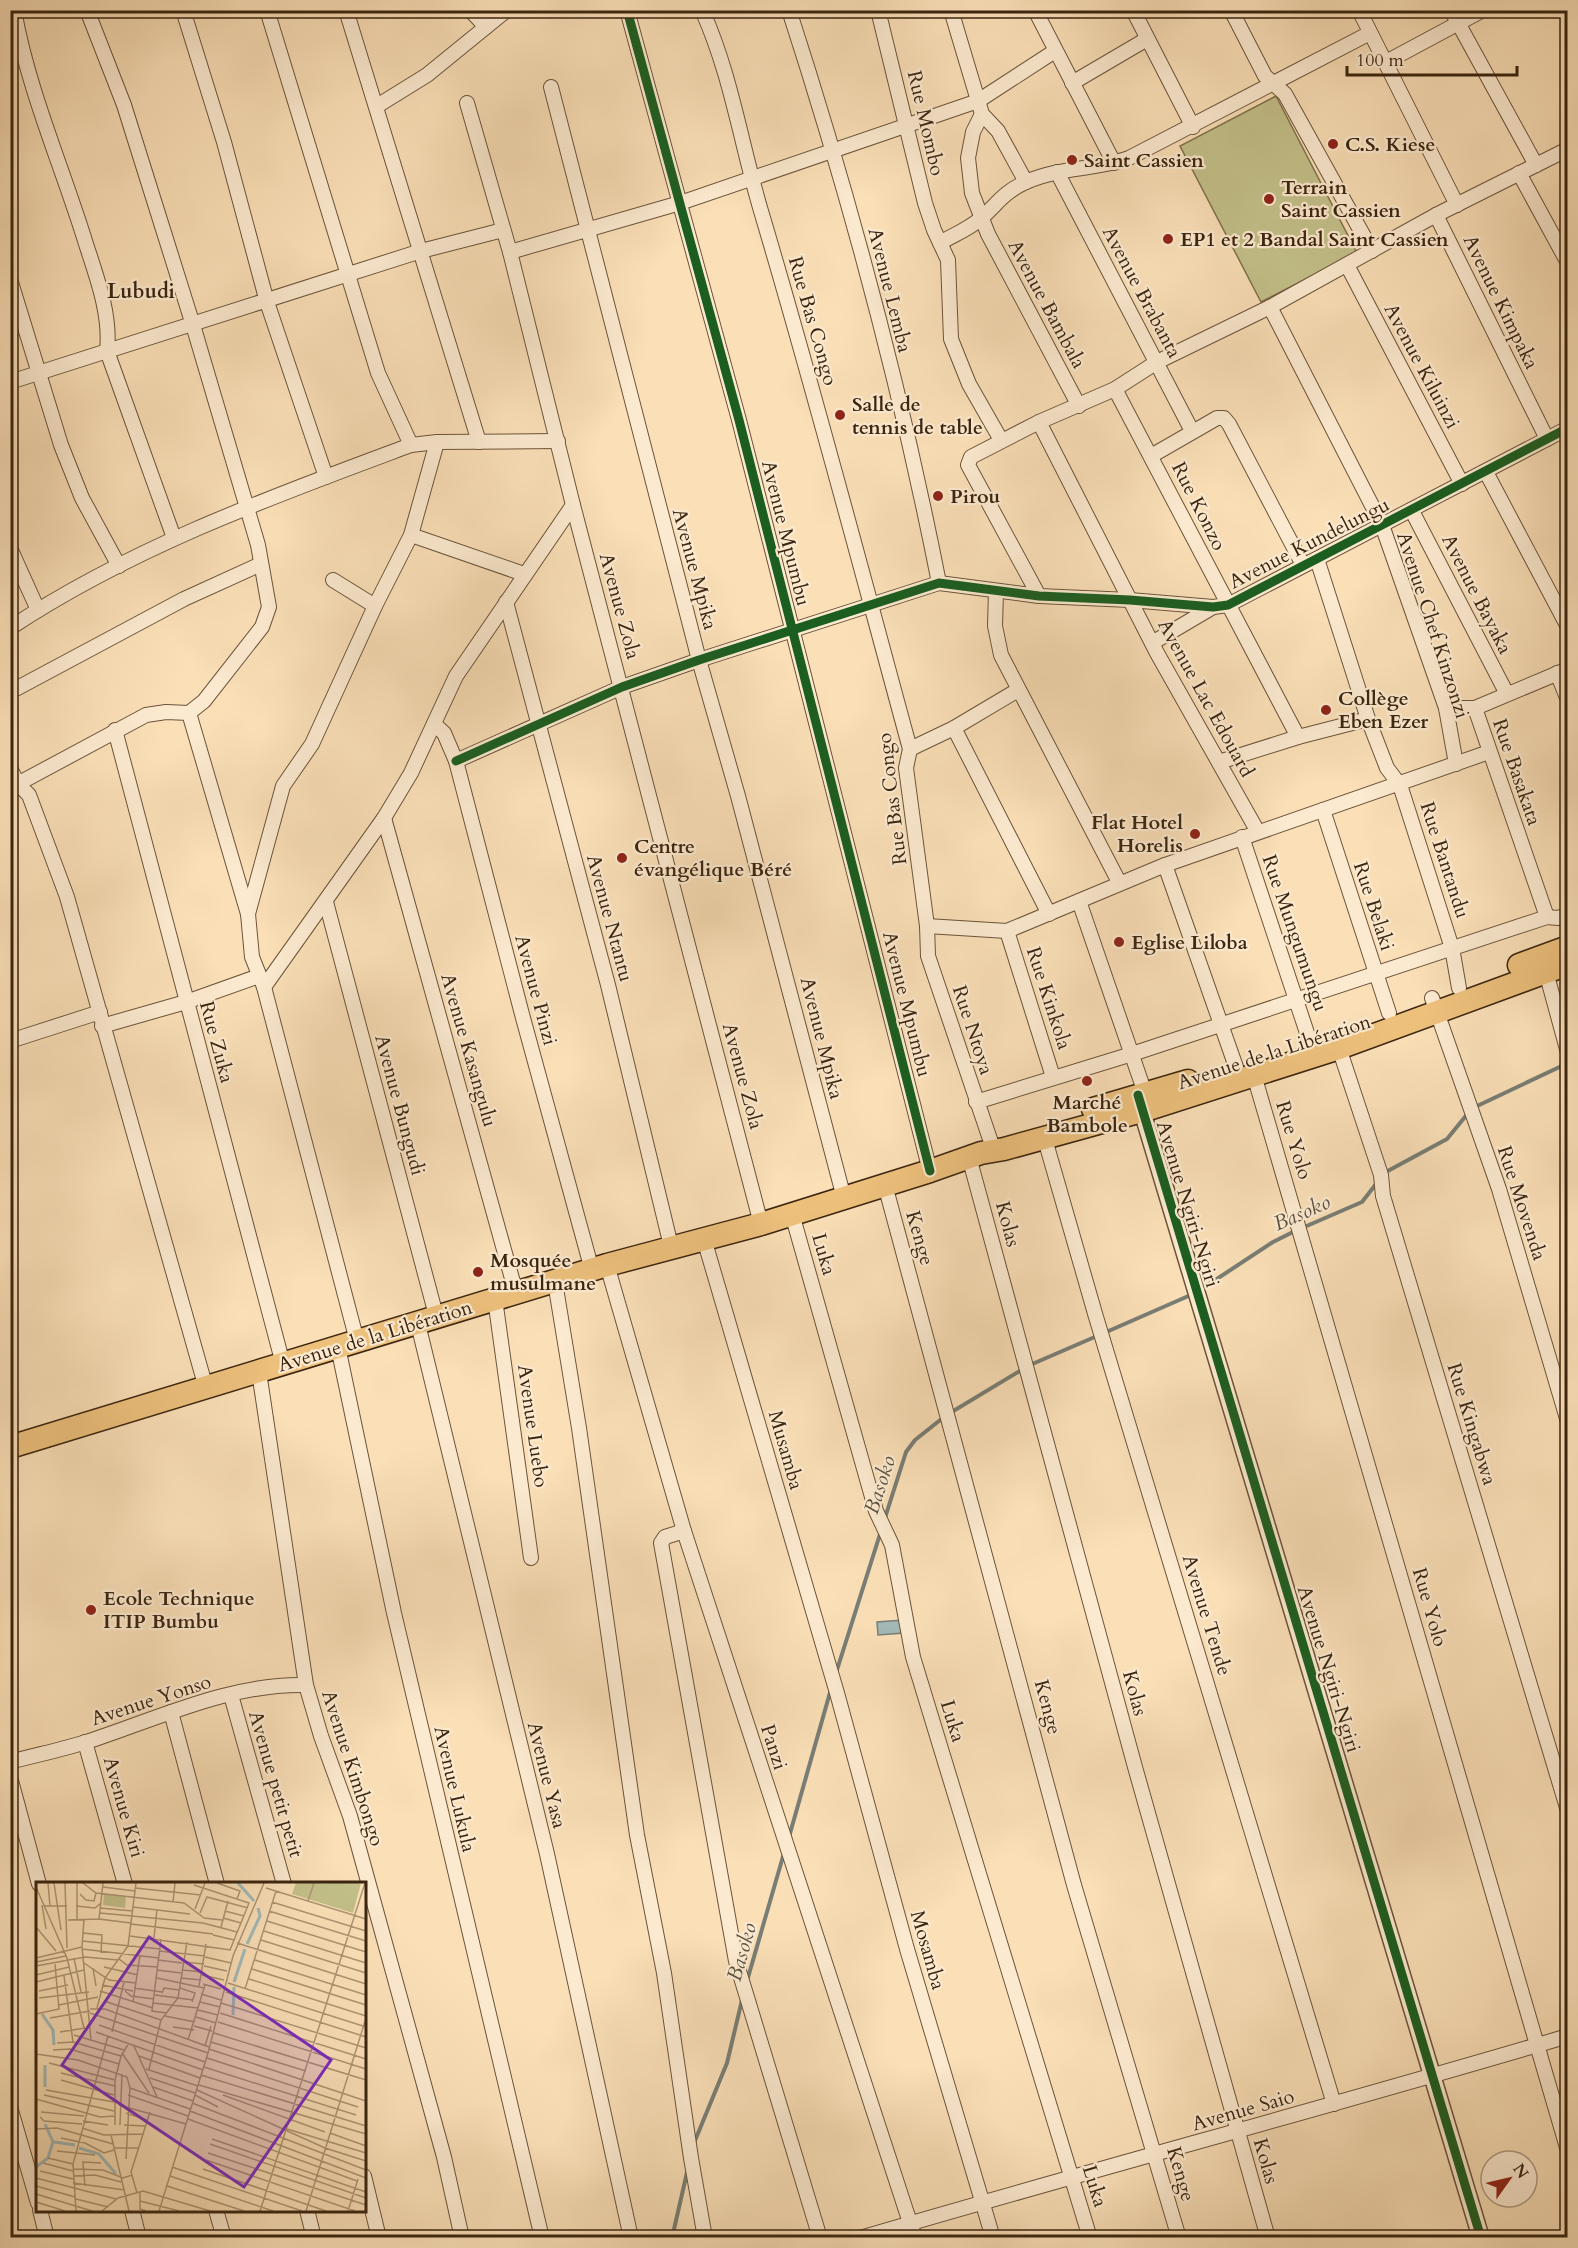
<svg xmlns="http://www.w3.org/2000/svg" width="1578" height="2248" font-family="Cardo,serif">
<style>
.green{fill:#c3c08a;stroke:#7f724d;stroke-width:1.5}
.water{fill:#a2bab8;stroke:#797e75;stroke-width:1.5}
.lines{fill:none;stroke-linecap:round;stroke-linejoin:round}
.stream{stroke:#797e75;stroke-width:4}
.minor-casing{stroke:#6b543a;stroke-width:16}
.tertiary-casing{stroke:#6b543a;stroke-width:19}
.trunk-casing{stroke:#3b2510;stroke-width:25}
.minor{stroke:#fcead0;stroke-width:14}
.tertiary{stroke:#fcead0;stroke-width:16}
.trunk{stroke:#edc07c;stroke-width:22}
.cycleway-casing{stroke:#fcead0;stroke-width:13}
.cycleway{stroke:#1b5e20;stroke-width:9}
.poi-dot{fill:#8f2418;stroke:#fcead0;stroke-width:2}
.labels{text-anchor:middle;dominant-baseline:central;stroke-width:4.5;stroke-linejoin:round;paint-order:stroke}
.street-label{font-size:20px;fill:#3b2510;stroke:#fcead0}
.poi-label{font-size:20px;font-weight:bold;fill:#3b2510;stroke:#fcead0;text-anchor:start}
.neighbourhood-label{font-size:21px;font-weight:bold;fill:#3b2510;stroke:#fcead0}
.water-label{font-size:21px;font-style:italic;fill:#5a5242;stroke:#fcead0}
.inset-river{fill:none;stroke:#a2bab8;stroke-width:3}
.inset-road{fill:none;stroke:#ae9574;stroke-width:1.5}
.view{fill:#7b2cbf;fill-opacity:0.15;stroke:#7b2cbf;stroke-width:3}
.inset-edge{fill:none;stroke:#3b2510;stroke-width:3}
</style>
<rect width="100%" height="100%" fill="#fadfb7"/>
<filter id="stains"><feTurbulence type="fractalNoise" baseFrequency=".00333" numOctaves="4"/><feColorMatrix values="0 0 0 0 .2 0 0 0 0 .09 0 0 0 0 .02 0 0 0 .5 -.17"/></filter>
<radialGradient id="worn" r=".72"><stop offset=".6" stop-color="#630" stop-opacity="0"/><stop offset="1" stop-color="#630" stop-opacity=".3"/></radialGradient>
<path class="green" d="M1276 96 1357 253 1261 302 1180 146Z"/>
<path class="water" d="M903 1620 904 1633 878 1635 877 1622Z"/>
<g class="lines">
<g class="stream">
<path d="M1475 1107 1568 1063"/>
<path d="M1384 1173 1447 1139 1469 1112"/>
<path d="M1302 1228 1362 1202 1376 1184"/>
<path d="M1200 1290 1273 1242 1295 1231"/>
<path d="M1104 1333 1193 1294"/>
<path d="M1030 1365 1097 1336"/>
<path d="M950 1413 1023 1369"/>
<path d="M884 1521 906 1452 915 1440 944 1417"/>
<path d="M836 1673 881 1531"/>
<path d="M789 1837 831 1689"/>
<path d="M747 1981 784 1853"/>
<path d="M694 2143 727 2063 742 2000"/>
<path d="M672 2238 688 2168"/>
</g>
<g class="minor-casing">
<g id="minor">
<path d="M14 10C28 90 62 166 86 244 97 278 111 315 107 351L174 538"/>
<path d="M183 10 224 142 267 302 326 477"/>
<path d="M267 10 378 373 411 445"/>
<path d="M346 10 479 442"/>
<path d="M470 10 486 27"/>
<path d="M627 10 739 420 930 1171"/>
<path d="M702 10C731 74 741 144 761 211 814 389 861 569 910 749L906 768 927 926 928 956 994 1151"/>
<path d="M789 10C850 198 901 390 939 583"/>
<path d="M878 10 925 203 934 230 948 260 951 339 969 384 1001 440"/>
<path d="M951 10 982 114 998 131 1026 182"/>
<path d="M1035 10 1114 163"/>
<path d="M1133 10 1193 127"/>
<path d="M1231 10 1265 76 1285 94 1372 251"/>
<path d="M1359 10 1457 205"/>
<path d="M1451 10 1536 165"/>
<path d="M1386 62 1483 10"/>
<path d="M1072 83 1147 39"/>
<path d="M551 87 699 660 738 796 844 1198"/>
<path d="M467 103 510 252 573 505 761 1224"/>
<path d="M377 106 427 75 507 10"/>
<path d="M982 114 973 132 968 158 972 193 988 234 1079 406"/>
<path d="M1057 172 1192 431"/>
<path d="M1519 173 1568 263"/>
<path d="M1436 215 1547 439"/>
<path d="M940 243C953 235 969 229 980 219 997 205 1002 193 1026 182 1059 167 1096 170 1129 158L1370 33"/>
<path d="M510 252 680 203 978 101 1055 51"/>
<path d="M1347 265 1462 484"/>
<path d="M10 279 61 445 82 498 119 566"/>
<path d="M1270 307 1382 525 1446 708 1456 764"/>
<path d="M10 382 421 251 503 230"/>
<path d="M1115 389 1298 737"/>
<path d="M1039 422 1157 653 1258 832"/>
<path d="M1151 456 1217 418H1224L1229 424 1303 565"/>
<path d="M1486 472 1568 627"/>
<path d="M1412 511 1507 694"/>
<path d="M411 535 524 574"/>
<path d="M10 548 38 610"/>
<path d="M333 580 375 606"/>
<path d="M996 591 995 626 1001 655 1119 882"/>
<path d="M1039 596 968 465 971 457 1039 422 1115 389 1157 362 1270 307 1436 215 1568 149"/>
<path d="M506 602 608 985 671 1246"/>
<path d="M10 628C134 546 274 496 411 445L437 442 558 441"/>
<path d="M1152 643 1213 607"/>
<path d="M1557 673 1568 700"/>
<path d="M10 692 184 599 261 564"/>
<path d="M1446 708H1475L1568 669"/>
<path d="M1475 708 1547 917"/>
<path d="M189 713 248 914 252 957 264 987 357 1341"/>
<path d="M1368 719 1387 768 1400 785 1452 948 1459 988"/>
<path d="M434 724 444 733 456 761 523 1018 592 1270"/>
<path d="M954 728 1049 914"/>
<path d="M115 730 283 1364"/>
<path d="M910 749 954 728 1018 690"/>
<path d="M456 761 622 687 699 660 939 583 1039 596 1130 600 1213 607 1228 605 1568 428"/>
<path d="M1219 762 1298 737 1368 719 1317 559"/>
<path d="M10 768 18 784 29 795 67 897 206 1388"/>
<path d="M10 788 146 715 166 712 189 713 204 701 262 627 269 607 258 545 193 325 124 105 87 10"/>
<path d="M1323 810 1389 1013"/>
<path d="M384 818 516 1293"/>
<path d="M1242 837 1310 1042"/>
<path d="M1165 865 1236 1067"/>
<path d="M1079 901 1145 1093"/>
<path d="M326 902 437 1319"/>
<path d="M248 914 283 786 312 744 375 606 411 535 437 442"/>
<path d="M927 926 1007 931 1165 865 1489 752"/>
<path d="M1007 931 1053 1077"/>
<path d="M1546 972 1568 1053"/>
<path d="M264 987 384 818 411 773 456 676 573 505"/>
<path d="M1432 998 1499 1189 1568 1422"/>
<path d="M102 1026 186 1002 259 976"/>
<path d="M10 1041 100 1012"/>
<path d="M1339 1048 1381 1175 1383 1196 1568 1811"/>
<path d="M1254 1075 1568 2151"/>
<path d="M976 1102 1132 1054 1547 917 1558 918 1568 915"/>
<path d="M1044 1136 1096 1317 1334 2104"/>
<path d="M969 1157 1135 1767 1268 2238"/>
<path d="M885 1185 1074 1885 1179 2238"/>
<path d="M792 1214 876 1511 892 1545 913 1657 1090 2238"/>
<path d="M704 1239 837 1693 907 1949 993 2238"/>
<path d="M607 1265 684 1531 915 2238"/>
<path d="M555 1282 579 1428 637 1835 664 1973 691 2158 705 2238"/>
<path d="M495 1299 531 1558"/>
<path d="M418 1324 547 1854 631 2238"/>
<path d="M338 1347 394 1613 542 2238"/>
<path d="M259 1372 306 1685 321 1736 350 1816 444 2157 462 2238"/>
<path d="M684 1531 665 1537 661 1543 736 1961 820 2238"/>
<path d="M231 1695 284 1884"/>
<path d="M171 1712 217 1884"/>
<path d="M85 1742 125 1884"/>
<path d="M10 1762C35 1755 61 1750 86 1742 157 1719 230 1683 306 1685"/>
<path d="M10 1777 39 1884"/>
<path d="M10 2107 38 2203"/>
<path d="M364 2176 379 2238"/>
<path d="M40 2210 47 2238"/>
<path d="M132 2210 139 2238"/>
<path d="M216 2210 224 2238"/>
<path d="M307 2210 314 2238"/>
<path d="M860 2238C1095 2169 1332 2106 1568 2036"/>
</g>
</g>
<g class="tertiary-casing">
<path id="tertiary" d="M1139 1101 1481 2238"/>
</g>
<g class="trunk-casing">
<g id="trunk">
<path d="M1519 965 1568 947"/>
<path d="M1093 1109 1188 1081"/>
<path d="M10 1447 607 1265 761 1224 930 1171 981 1153 1004 1149 1142 1111 1339 1048 1568 964"/>
</g>
</g>
<use href="#minor" class="minor"/>
<use href="#tertiary" class="tertiary"/>
<use href="#trunk" class="trunk"/>
<g class="cycleway-casing">
<g id="cycleway">
<path d="M627 10 739 420 930 1171"/>
<path d="M456 761 622 687 699 660 939 583 1039 596 1130 600 1213 607 1228 605 1568 428"/>
<path d="M1138 1095 1481 2238"/>
</g>
</g>
<use href="#cycleway" class="cycleway"/>
</g>
<g class="poi-dot">
<circle cx="1333" cy="144" r="6"/>
<circle cx="1072" cy="160" r="6"/>
<circle cx="1269" cy="199" r="6"/>
<circle cx="1168" cy="239" r="6"/>
<circle cx="840" cy="415" r="6"/>
<circle cx="938" cy="496" r="6"/>
<circle cx="1326" cy="710" r="6"/>
<circle cx="1195" cy="834" r="6"/>
<circle cx="622" cy="858" r="6"/>
<circle cx="1119" cy="942" r="6"/>
<circle cx="1087" cy="1081" r="6"/>
<circle cx="478" cy="1272" r="6"/>
<circle cx="91" cy="1610" r="6"/>
</g>
<g class="labels">
<g class="street-label">
<text transform="translate(926 123) rotate(77)">Rue Mombo</text>
<text transform="translate(890 290) rotate(76)">Avenue Lemba</text>
<text transform="translate(1142 292) rotate(62)">Avenue Brabanta</text>
<text transform="translate(1501 302) rotate(64)">Avenue Kimpaka</text>
<text transform="translate(1047 304) rotate(62)">Avenue Bambala</text>
<text transform="translate(813 321) rotate(74)">Rue Bas Congo</text>
<text transform="translate(1422 366) rotate(62)">Avenue Kiluinzi</text>
<text transform="translate(1199 506) rotate(63)">Rue Konzo</text>
<text transform="translate(786 533) rotate(76)">Avenue Mpumbu</text>
<text transform="translate(1309 543) rotate(-27)">Avenue Kundelungu</text>
<text transform="translate(695 569) rotate(75)">Avenue Mpika</text>
<text transform="translate(1477 594) rotate(63)">Avenue Bayaka</text>
<text transform="translate(620 606) rotate(75)">Avenue Zola</text>
<text transform="translate(1433 625) rotate(72)">Avenue Chef Kinzonzi</text>
<text transform="translate(1206 698) rotate(61)">Avenue Lac Edouard</text>
<text transform="translate(1517 772) rotate(71)">Rue Basakata</text>
<text transform="translate(892 799) rotate(-97)">Rue Bas Congo</text>
<text transform="translate(1445 860) rotate(72)">Rue Bantandu</text>
<text transform="translate(1374 906) rotate(72)">Rue Belaki</text>
<text transform="translate(610 918) rotate(75)">Avenue Ntantu</text>
<text transform="translate(1295 933) rotate(71)">Rue Mungumungu</text>
<text transform="translate(536 990) rotate(75)">Avenue Pinzi</text>
<text transform="translate(1049 998) rotate(72)">Rue Kinkola</text>
<text transform="translate(907 1004) rotate(76)">Avenue Mpumbu</text>
<text transform="translate(973 1030) rotate(72)">Rue Ntoya</text>
<text transform="translate(822 1038) rotate(76)">Avenue Mpika</text>
<text transform="translate(217 1042) rotate(75)">Rue Zuka</text>
<text transform="translate(469 1050) rotate(74)">Avenue Kasangulu</text>
<text transform="translate(1274 1052) rotate(-18)">Avenue de la Libération</text>
<text transform="translate(743 1076) rotate(75)">Avenue Zola</text>
<text transform="translate(400 1105) rotate(75)">Avenue Bungudi</text>
<text transform="translate(1294 1140) rotate(73)">Rue Yolo</text>
<text transform="translate(1522 1203) rotate(72)">Rue Movenda</text>
<text transform="translate(1188 1204) rotate(73)">Avenue Ngiri-Ngiri</text>
<text transform="translate(1008 1224) rotate(75)">Kolas</text>
<text transform="translate(920 1238) rotate(74)">Kenge</text>
<text transform="translate(824 1254) rotate(74)">Luka</text>
<text transform="translate(375 1336) rotate(-17)">Avenue de la Libération</text>
<text transform="translate(1472 1424) rotate(73)">Rue Kingabwa</text>
<text transform="translate(533 1426) rotate(82)">Avenue Luebo</text>
<text transform="translate(786 1450) rotate(74)">Musamba</text>
<text transform="translate(1430 1607) rotate(74)">Rue Yolo</text>
<text transform="translate(1207 1615) rotate(73)">Avenue Tende</text>
<text transform="translate(1329 1669) rotate(73)">Avenue Ngiri-Ngiri</text>
<text transform="translate(1135 1693) rotate(75)">Kolas</text>
<text transform="translate(151 1700) rotate(-18)">Avenue Yonso</text>
<text transform="translate(1048 1707) rotate(75)">Kenge</text>
<text transform="translate(953 1721) rotate(73)">Luka</text>
<text transform="translate(774 1747) rotate(72)">Panzi</text>
<text transform="translate(353 1768) rotate(72)">Avenue Kimbongo</text>
<text transform="translate(547 1775) rotate(76)">Avenue Yasa</text>
<text transform="translate(276 1784) rotate(74)">Avenue petit petit</text>
<text transform="translate(455 1789) rotate(77)">Avenue Lukula</text>
<text transform="translate(124 1807) rotate(74)">Avenue Kiri</text>
<text transform="translate(928 1950) rotate(74)">Mosamba</text>
<text transform="translate(1243 2110) rotate(-16)">Avenue Saio</text>
<text transform="translate(1266 2161) rotate(74)">Kolas</text>
<text transform="translate(1181 2174) rotate(74)">Kenge</text>
<text transform="translate(1095 2186) rotate(73)">Luka</text>
</g>
<g class="poi-label">
<text x="1345" y="144">C.S. Kiese</text>
<text x="1084" y="160">Saint Cassien</text>
<text x="1281" y="187">Terrain<tspan x="1281" dy="23">Saint Cassien</tspan></text>
<text x="1180" y="239">EP1 et 2 Bandal Saint Cassien</text>
<text x="852" y="404">Salle de<tspan x="852" dy="23">tennis de table</tspan></text>
<text x="950" y="496">Pirou</text>
<text x="1338" y="698">Collège<tspan x="1338" dy="23">Eben Ezer</tspan></text>
<text x="1183" y="822" text-anchor="end">Flat Hotel<tspan x="1183" dy="23">Horelis</tspan></text>
<text x="634" y="846">Centre<tspan x="634" dy="23">évangélique Béré</tspan></text>
<text x="1131" y="942">Eglise Liloba</text>
<text x="1087" y="1102" text-anchor="middle">Marché<tspan x="1087" dy="23">Bambole</tspan></text>
<text x="490" y="1260">Mosquée<tspan x="490" dy="23">musulmane</tspan></text>
<text x="103" y="1598">Ecole Technique<tspan x="103" dy="23">ITIP Bumbu</tspan></text>
</g>
<g class="neighbourhood-label">
<text x="141" y="291">Lubudi</text>
</g>
<g class="water-label">
<text transform="translate(1302 1213) rotate(-24)">Basoko</text>
<text transform="translate(880 1485) rotate(-72)">Basoko</text>
<text transform="translate(742 1952) rotate(-74)">Basoko</text>
</g>
</g>
<g transform="translate(36 1882)">
<rect width="330" height="330" fill="#fadfb7"/>
<path d="M260 1H325L317 31 256 12ZM68 12 90 14 89 26 67 23Z" fill="#c3c08a"/>
<path class="inset-river" d="M202 1 218 19M211 62 224 34 222 26M198 100 209 67M6 132 17 148 18 163M197 133 198 105M9 183V205M18 260 39 263M43 266 63 272 80 292M0 285 12 276 17 260 9 242"/>
<path class="inset-road" d="M12 1 14 24M18 1 25 48M29 1 31 66M47 1 60 11 148 21 168 36M67 1 63 37 95 41M181 1 204 9 201 17M158 3 213 21 194 68M0 5 31 76 48 146M67 5 99 9M99 6 165 13M230 6 330 37M44 12 50 18 58 19 60 11M272 19 278 1M137 20 139 1M236 20 330 49M6 23 10 47M8 24H31M40 24 59 26 65 21M97 25 154 32M64 26 97 29M159 27 169 1M189 29 208 34M233 29 330 59M64 31 96 34M164 31 171 15 212 26M96 34 167 41 201 50M168 36 186 38M187 36 205 41M41 37V1M48 37 46 65 55 158M32 38 63 37M231 39 330 70M95 42 177 52M0 45 20 69M185 45 192 19M228 49 330 81M47 51 66 53 65 71M177 53 198 58M94 54 195 68M118 56 121 27M125 57 116 129 131 131M225 58 330 91M46 59 124 67M201 61 330 102M46 67 123 76M123 69 169 74M169 75 195 81M0 76 46 65M38 76 45 110M83 77 91 83 122 85M122 78 146 81M219 78 330 113M0 80 30 74M147 80 168 82M48 81 73 98 100 101M0 84 49 75 82 78M168 84 191 89M68 85 102 93M57 86 60 104M216 87 330 123M121 88 145 91M146 88 167 90M0 93 33 85M166 93 188 98M28 94 37 160M121 96 168 106M145 96 165 98M213 97 330 134M0 100 48 88M192 101 330 145M167 102 185 107M66 103 97 109M163 104 170 62M98 106 126 110M144 106 159 111 156 120M209 107 240 9M3 109 32 103M64 109 117 126M89 109 95 114 118 117M190 110 330 155M126 111 128 106 143 108M165 112 185 118M119 113 157 118M3 116 53 110M68 119 125 138M97 120 104 73M164 120 184 125M117 121 162 126M185 121 330 166M23 123 62 115M61 126 69 96 92 64 100 1M54 127H69L173 165M162 128 182 133M54 131 172 171M184 131 330 177M0 132 23 127 19 82M129 134 159 140M160 135 180 141M14 136 54 129M182 140 330 187M63 143 169 180M158 144 176 149M137 145 158 148M24 150 49 146M60 150 167 188M76 150 88 100M178 151 330 198M38 153 88 168M152 158 169 103M175 160 270 189M21 161 37 160 85 174M98 164 121 215M169 164 175 144M173 167 330 219M17 168 34 167 83 182M86 171 113 211M0 172 42 178 91 195 94 206 90 277M103 174 164 196M171 176 322 225M13 181 79 198M168 185 320 233M110 187 162 204M113 187 125 138 142 116 151 60M25 191 79 204M165 193 330 244M114 196 159 211M25 198 78 213M163 203 330 252M117 205 157 219M94 206 154 227M10 208 78 220M161 208 289 266 330 279M8 213 78 229M92 213 152 234M159 213 182 225M187 213 289 250M0 217 64 235 79 234M156 221 330 288M83 223 150 242M154 229 330 296M5 230 48 234M90 231 111 238M4 235 8 239 46 242M152 237 321 299M47 239 72 243M79 243V198L85 174 93 161M84 243 86 192M88 243 109 244M46 246 68 253 107 252M0 247 21 246 77 262M251 247 330 271M294 251 330 264M75 253 93 329M25 256 49 261 68 271 78 268M176 257 330 310M174 262 330 316M78 266H103M21 269 59 273M172 271 330 323M12 276 37 282M170 278 319 329M46 280 65 281M47 280 49 304M7 281 37 289M136 285 266 329M37 287 67 288 87 296 96 293M167 287 290 329M4 289 37 297M37 294 59 293 85 300M134 294 237 329M0 296 80 317M37 301 89 308M0 304 39 315M131 304 208 329M104 310V327L110 329M101 311 95 290 114 230M0 312 56 329M40 317 72 325M104 319 143 329M0 320 29 329M40 329 37 282 72 154M66 329 82 316 107 309 174 329M123 329 172 171 197 74 228 1M224 329 329 1M270 329 330 136M312 329 322 297"/>
<path class="view" d="M113 55 295 178 208 305 26 183Z"/>
<rect width="330" height="330" class="inset-edge"/>
</g>
<rect width="1578" height="2248" fill="none" stroke="#fadfb7" stroke-width="36"/>
<rect x="12" y="12" width="1554" height="2224" fill="none" stroke="#3b2510" stroke-width="3"/>
<rect x="18" y="18" width="1542" height="2212" fill="none" stroke="#3b2510" stroke-width="1.5"/>
<g transform="translate(1509 2179) rotate(56)"><circle r="28" fill="#fcead0" stroke="#af9b83" stroke-width="1.5"/>
<path d="M0-4.5L10 22L0 15L-10 22Z" fill="#8f2418"/>
<text y="-9" font-size="16" font-weight="bold" text-anchor="middle" fill="#3b2510">N</text>
</g>
<path d="M1347 66v9h170v-9" fill="none" stroke="#3b2510" stroke-width="3"/>
<text x="1356" y="66" font-size="18" fill="#3b2510" stroke="#fcead0" stroke-width="4.5" paint-order="stroke">100 m</text>
<rect width="100%" height="100%" filter="url(#stains)"/>
<rect width="100%" height="100%" fill="url(#worn)"/>
</svg>
